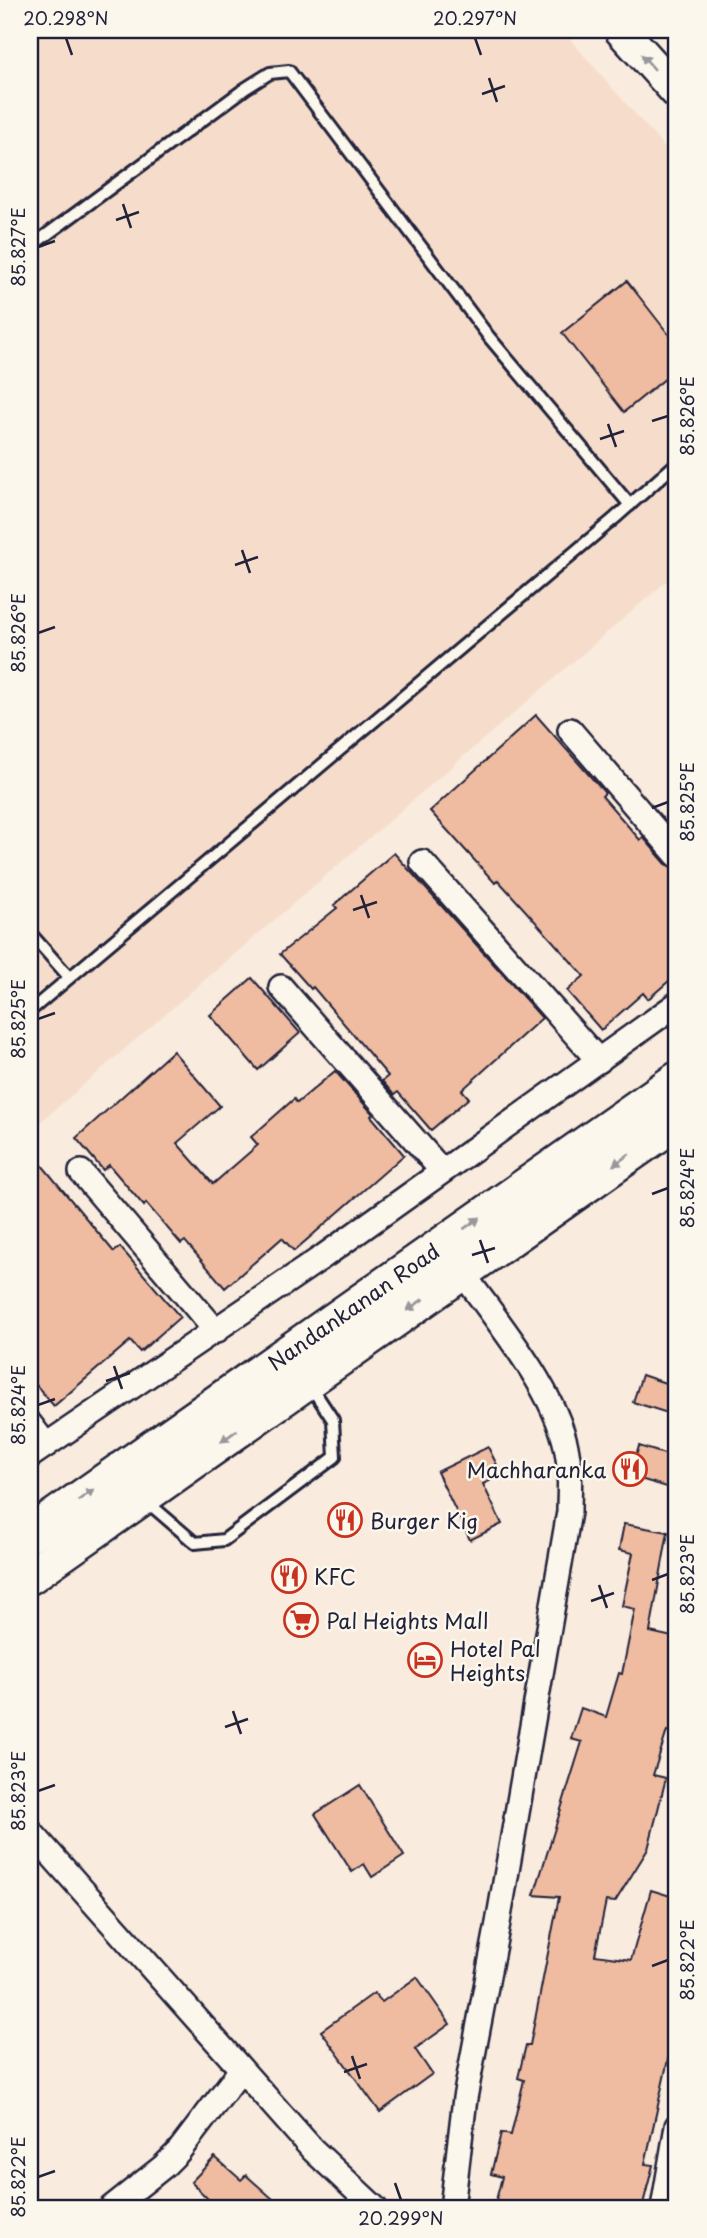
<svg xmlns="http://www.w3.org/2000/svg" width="707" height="2238" font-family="'Playpen Sans',sans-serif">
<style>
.built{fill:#f6ddcb}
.building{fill:#efbca1;stroke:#22223b;stroke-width:2}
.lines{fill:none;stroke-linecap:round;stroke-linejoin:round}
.lane-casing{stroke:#22223b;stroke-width:16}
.street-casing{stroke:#22223b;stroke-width:28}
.secondary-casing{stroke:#22223b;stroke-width:37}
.primary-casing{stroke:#22223b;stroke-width:40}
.lane{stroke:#fbf7ec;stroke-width:10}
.street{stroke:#fbf7ec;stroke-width:23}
.secondary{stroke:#fbf7ec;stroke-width:32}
.primary{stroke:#fbf7ec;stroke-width:35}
.oneway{fill:#99979c}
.ticks{fill:none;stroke:#22223b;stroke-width:2.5}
.labels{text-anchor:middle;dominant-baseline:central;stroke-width:5;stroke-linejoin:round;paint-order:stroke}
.street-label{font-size:21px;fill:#22223b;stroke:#fbf7ec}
.poi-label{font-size:21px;fill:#22223b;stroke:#fbf7ec;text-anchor:start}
.neatline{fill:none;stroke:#22223b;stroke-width:2.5}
.ticks-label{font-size:18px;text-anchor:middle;fill:#22223b}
</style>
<rect width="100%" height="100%" fill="#f9ebdd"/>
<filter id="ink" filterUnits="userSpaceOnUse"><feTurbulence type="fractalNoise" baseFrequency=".0143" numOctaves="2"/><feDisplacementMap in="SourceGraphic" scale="14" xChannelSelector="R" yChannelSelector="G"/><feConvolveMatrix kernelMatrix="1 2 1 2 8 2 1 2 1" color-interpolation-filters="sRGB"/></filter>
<g filter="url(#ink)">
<path class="built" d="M30 30H562L677 162V572L30 1131Z"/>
<g class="building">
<path d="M627 281 677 345V369L624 412 562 333Z"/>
<path d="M536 715 605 793 602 796 640 840 643 837 666 864 677 871V974L648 999 643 993 601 1030 567 991 584 976 498 880 495 883 430 811Z"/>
<path d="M394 853 542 1018 462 1090 469 1098 431 1130 398 1092 394 1095 382 1081 388 1076 313 987 311 989 280 954 337 908 334 905Z"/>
<path d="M252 978 300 1033 258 1070 210 1015Z"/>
<path d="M173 1051 220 1106 177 1143 213 1184 258 1145 251 1137 294 1099 297 1103 335 1071 373 1114 371 1116 404 1155 294 1251 282 1238 225 1288 185 1241 181 1244 146 1203 144 1206 109 1165 103 1170 76 1138Z"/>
<path d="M41 1164 114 1252 120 1247 180 1317 140 1352 130 1341 54 1406 30 1378V1174Z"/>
<path d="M642 1375 677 1387V1416L633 1402Z"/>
<path d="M639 1446 677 1458V1490L630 1476Z"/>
<path d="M488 1447 502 1475 483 1484 502 1524 470 1540 437 1472Z"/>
<path d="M624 1524 668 1532 650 1632 677 1638V1717L673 1732 667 1731 653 1775 666 1778 648 1849 615 1902 606 1901 595 1955 631 1960 651 1890 677 1898V1970L672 2011 677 2012V2057L669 2055 645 2164 653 2165 642 2208H494L502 2177 491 2174 501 2133 511 2135 524 2080 518 2078 526 2045H530L559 1897 534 1895 582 1742 571 1739 581 1708 606 1717 619 1673 622 1674 635 1609 622 1606 633 1553 619 1550Z"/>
<path d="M360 1785 404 1856 372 1877 364 1864 352 1872 315 1814Z"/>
<path d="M417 1977 450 2024 415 2049 432 2074 380 2112 321 2031 374 1993 382 2002Z"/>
<path d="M215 2157 241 2180 246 2175 283 2208H217L191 2182Z"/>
</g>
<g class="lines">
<g class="lane-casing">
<g id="lane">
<path d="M30 247 246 88 270 73 289 71 489 337 630 505"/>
<path d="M30 933 69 977"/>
<path d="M30 1011 615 518 677 463"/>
<path d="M145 1500 195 1543 224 1540 335 1457 333 1420 310 1385"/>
</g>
</g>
<g class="street-casing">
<g id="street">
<path d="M570 730 677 855"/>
<path d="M422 862 599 1061"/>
<path d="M281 987 442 1171"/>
<path d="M81 1172 216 1331"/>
<path d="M30 1424 46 1445"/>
<path d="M30 1456 324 1256 677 1004"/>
<path d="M30 1831 313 2150 375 2208"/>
<path d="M111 2208 164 2166 179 2151 240 2071"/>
<path d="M452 2208 465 2098 498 1923 569 1512C569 1494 571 1475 568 1458 561 1396 497 1322 462 1272"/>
<path d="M663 2208 677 2126"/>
</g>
</g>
<g class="secondary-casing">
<path id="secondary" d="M621 30 677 92"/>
</g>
<g class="primary-casing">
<g id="primary">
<path d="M30 1534 677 1080"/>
<path d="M30 1576 677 1121"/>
</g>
</g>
<use href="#lane" class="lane"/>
<use href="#street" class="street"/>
<use href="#secondary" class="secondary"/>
<use href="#primary" class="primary"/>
</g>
<defs><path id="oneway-solid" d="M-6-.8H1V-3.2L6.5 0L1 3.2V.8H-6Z" transform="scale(1.75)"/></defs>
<g class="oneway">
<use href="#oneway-solid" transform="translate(648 62) rotate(-131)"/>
<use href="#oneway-solid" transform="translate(621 1160) rotate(145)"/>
<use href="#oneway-solid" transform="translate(472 1223) rotate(-35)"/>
<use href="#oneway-solid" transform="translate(415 1305) rotate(145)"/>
<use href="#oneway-solid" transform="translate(229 1436) rotate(144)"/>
<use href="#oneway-solid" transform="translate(86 1495) rotate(-35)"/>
</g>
</g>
<path class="ticks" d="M66 38 72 55M475 38 481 55M489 78 497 102M482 94 505 86M123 204 131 228M116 220 139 212M38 247 55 241M652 421 668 416M608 424 616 447M600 439 624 431M242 550 250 573M235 565 258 557M38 633 55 627M652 808 668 802M361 895 369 918M353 910 377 902M38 1019 55 1013M652 1194 668 1188M480 1240 488 1263M472 1255 495 1248M114 1366 122 1389M106 1381 130 1373M38 1405 55 1399M652 1580 668 1574M599 1585 607 1608M591 1601 614 1593M233 1711 241 1734M225 1727 248 1719M38 1791 55 1785M652 1966 668 1960M352 2056 360 2079M344 2072 367 2064M38 2177 55 2171M395 2183 401 2200"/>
<defs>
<g id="restaurant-ring" transform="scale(1.75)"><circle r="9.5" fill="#fbf7ec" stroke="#c8321e" stroke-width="1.5"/><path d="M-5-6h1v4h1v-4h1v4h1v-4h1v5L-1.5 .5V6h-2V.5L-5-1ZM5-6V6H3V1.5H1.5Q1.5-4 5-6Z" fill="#c8321e"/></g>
<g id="supermarket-ring" transform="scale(1.75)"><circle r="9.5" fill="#fbf7ec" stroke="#c8321e" stroke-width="1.5"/><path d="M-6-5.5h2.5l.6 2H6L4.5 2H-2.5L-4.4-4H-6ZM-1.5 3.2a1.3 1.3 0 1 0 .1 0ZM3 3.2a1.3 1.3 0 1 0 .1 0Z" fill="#c8321e"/></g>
<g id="hotel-ring" transform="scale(1.75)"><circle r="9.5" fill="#fbf7ec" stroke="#c8321e" stroke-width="1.5"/><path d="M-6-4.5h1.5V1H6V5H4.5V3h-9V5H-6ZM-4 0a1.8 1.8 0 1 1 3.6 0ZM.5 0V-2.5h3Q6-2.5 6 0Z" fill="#c8321e"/></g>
</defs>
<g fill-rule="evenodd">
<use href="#restaurant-ring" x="630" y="1469"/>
<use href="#restaurant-ring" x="345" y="1520"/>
<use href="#restaurant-ring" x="289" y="1576"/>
<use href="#supermarket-ring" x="301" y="1620"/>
<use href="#hotel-ring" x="425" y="1660"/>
</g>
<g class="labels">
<g class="street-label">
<text transform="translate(353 1306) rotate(-35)">Nandankanan Road</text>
</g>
<g class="poi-label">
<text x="606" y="1469" text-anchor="end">Machharanka</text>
<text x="370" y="1520">Burger Kig</text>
<text x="314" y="1576">KFC</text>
<text x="326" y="1620">Pal Heights Mall</text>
<text x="450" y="1648">Hotel Pal<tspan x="450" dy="24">Heights</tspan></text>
</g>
</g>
<rect width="707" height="2238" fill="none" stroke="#fbf7ec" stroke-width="77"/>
<rect x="38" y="38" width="630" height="2162" class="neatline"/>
<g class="ticks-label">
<text x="66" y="25">20.298°N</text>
<text x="475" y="25">20.297°N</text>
<text transform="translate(19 247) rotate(-90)" y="6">85.827°E</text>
<text transform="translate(688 416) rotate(-90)" y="6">85.826°E</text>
<text transform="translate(19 633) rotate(-90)" y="6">85.826°E</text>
<text transform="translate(688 802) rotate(-90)" y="6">85.825°E</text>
<text transform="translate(19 1019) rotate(-90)" y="6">85.825°E</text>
<text transform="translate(688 1188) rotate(-90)" y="6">85.824°E</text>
<text transform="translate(19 1405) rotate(-90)" y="6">85.824°E</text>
<text transform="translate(688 1574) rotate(-90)" y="6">85.823°E</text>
<text transform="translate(19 1791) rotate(-90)" y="6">85.823°E</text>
<text transform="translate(688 1960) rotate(-90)" y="6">85.822°E</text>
<text transform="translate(19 2177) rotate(-90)" y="6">85.822°E</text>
<text x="401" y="2225">20.299°N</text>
</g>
</svg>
